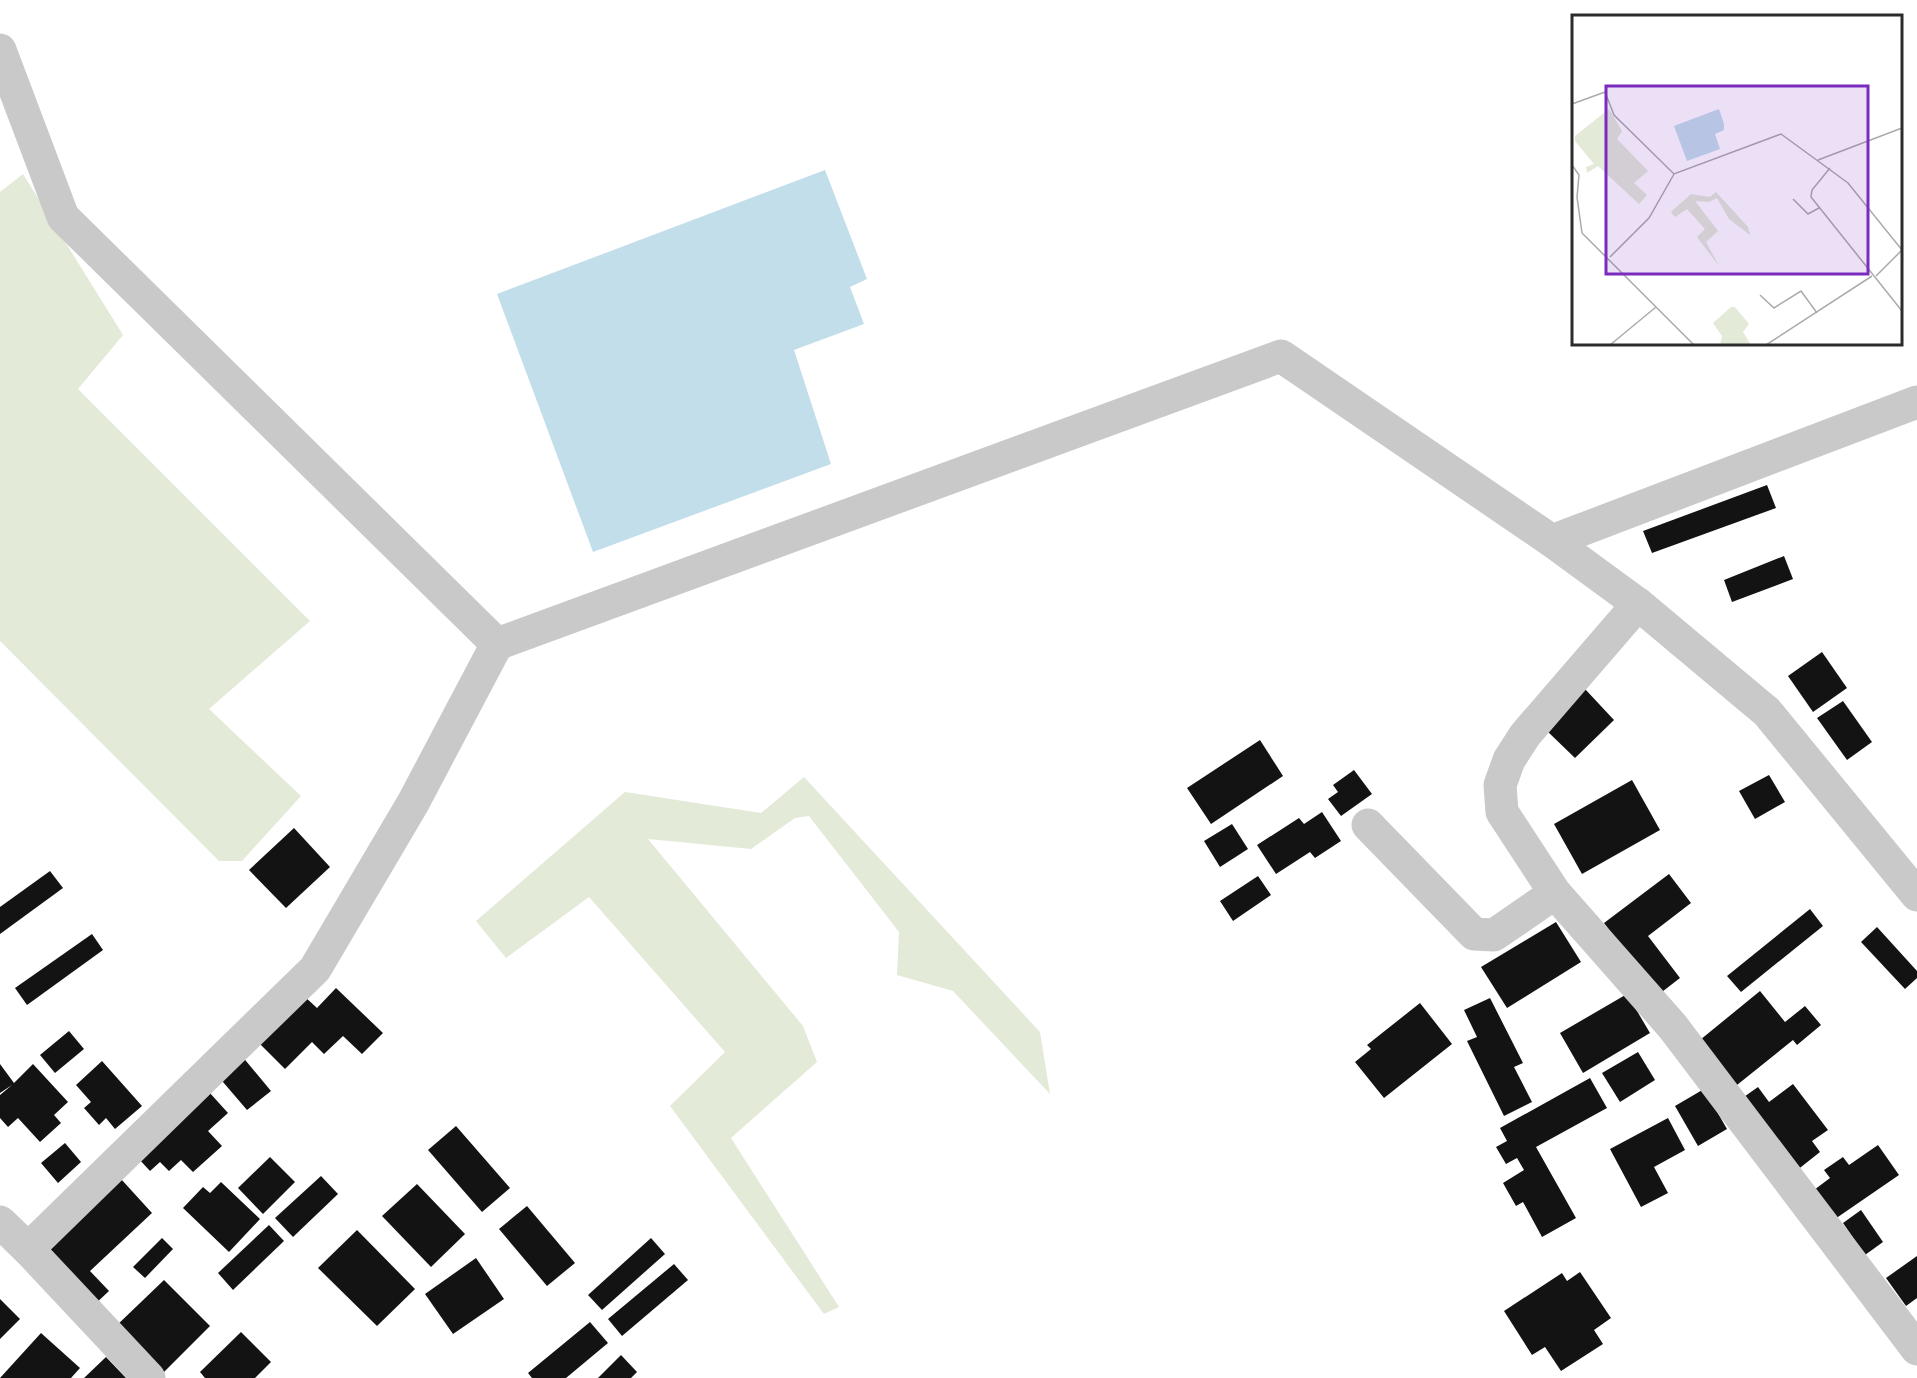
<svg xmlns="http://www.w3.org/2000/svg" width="1917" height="1378" font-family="Inter,sans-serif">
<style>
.green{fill:#e3ead8}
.water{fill:#c3deeb}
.building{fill:#131313}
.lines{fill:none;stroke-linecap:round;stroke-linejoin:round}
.minor{stroke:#c9c9c9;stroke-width:33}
.inset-road{fill:none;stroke:#ababab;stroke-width:1.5}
.view{fill:#7b2cbf;fill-opacity:0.15;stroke:#7b2cbf;stroke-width:3}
.inset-edge{fill:none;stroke:#2c2c2c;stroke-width:3}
</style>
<rect width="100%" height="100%" fill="#fff"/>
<g class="green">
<path d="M23 174 123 335 78 389 310 621 209 709 301 796 242 861H219L0 641V192Z"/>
<path d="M804 777 1040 1032 1050 1094 953 991 897 975 899 932 809 816 795 818 751 849 648 839 803 1026 817 1062 731 1138 839 1307 824 1314 670 1106 725 1052 589 897 506 958 476 921 625 792 761 813Z"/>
</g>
<path class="water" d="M825 170 867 279 850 287 864 324 794 350 831 464 593 552 497 294Z"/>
<g class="building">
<path d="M1767 485 1776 508 1652 553 1643 531Z"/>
<path d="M1784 556 1793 579 1732 602 1724 580Z"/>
<path d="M1822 652 1847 688 1813 712 1788 676Z"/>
<path d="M1585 689 1614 720 1575 758 1545 729Z"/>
<path d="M1843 701 1872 742 1847 760 1817 718Z"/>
<path d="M1260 740 1283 776 1211 824 1187 788Z"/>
<path d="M1354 770 1372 794 1341 816 1328 799 1338 792 1333 785Z"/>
<path d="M1769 775 1785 802 1755 819 1739 791Z"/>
<path d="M1632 780 1660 830 1582 874 1554 824Z"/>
<path d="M1322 812 1341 841 1315 858 1310 852 1276 874 1257 845 1299 818 1304 824Z"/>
<path d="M1232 824 1248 849 1220 867 1204 841Z"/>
<path d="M294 828 330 867 286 908 249 870Z"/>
<path d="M50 871 63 888 0 934V907Z"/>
<path d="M1669 874 1691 903 1648 936 1680 978 1658 995 1604 923Z"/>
<path d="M1258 876 1271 895 1233 921 1220 901Z"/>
<path d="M1810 909 1823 926 1741 992 1727 976Z"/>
<path d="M1556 922 1581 962 1507 1008 1481 967Z"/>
<path d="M1877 927 1917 971V978L1905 989 1861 942Z"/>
<path d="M92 934 103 950 27 1005 15 988Z"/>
<path d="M336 988 383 1033 362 1054 343 1036 324 1054 312 1042 285 1069 258 1042 304 996 317 1008Z"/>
<path d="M1760 991 1785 1022 1805 1006 1821 1025 1797 1045 1793 1040 1737 1085 1700 1040Z"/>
<path d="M1627 994 1650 1033 1583 1073 1560 1033Z"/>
<path d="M1490 998 1523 1063 1514 1067 1532 1102 1504 1116 1467 1041 1477 1037 1464 1010Z"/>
<path d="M1420 1003 1452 1044 1384 1098 1355 1062 1371 1049 1367 1045Z"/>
<path d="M69 1031 84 1049 55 1073 40 1055Z"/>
<path d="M1638 1052 1655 1080 1620 1102 1602 1073Z"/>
<path d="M241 1055 271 1091 247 1110 217 1075Z"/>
<path d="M102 1061 142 1106 115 1129 106 1118 99 1125 84 1108 91 1102 76 1085Z"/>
<path d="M0 1064 14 1083 33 1064 68 1102 54 1115 61 1123 40 1142 18 1118 8 1127 0 1118V1095L12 1085 0 1093Z"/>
<path d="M1590 1078 1607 1108 1536 1147 1576 1218 1542 1237 1523 1202 1516 1206 1503 1183 1524 1170 1517 1158 1506 1164 1496 1147 1507 1141 1500 1128Z"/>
<path d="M1793 1084 1828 1130 1812 1141 1820 1152 1796 1171 1741 1099 1758 1087 1769 1102Z"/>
<path d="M1704 1089 1727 1129 1698 1146 1675 1106Z"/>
<path d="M209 1092 228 1113 208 1131 222 1146 193 1172 181 1160 169 1171 160 1162 150 1171 138 1158Z"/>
<path d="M1668 1118 1685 1150 1654 1167 1668 1193 1641 1207 1610 1149Z"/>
<path d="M456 1126 510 1188 482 1212 428 1150Z"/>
<path d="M65 1143 81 1162 58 1183 41 1163Z"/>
<path d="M1878 1145 1899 1175 1835 1219 1814 1190 1830 1178 1824 1170 1843 1157 1849 1165Z"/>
<path d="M270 1157 295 1182 263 1214 238 1188Z"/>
<path d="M321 1176 338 1194 293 1237 275 1218Z"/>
<path d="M121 1179 152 1213 90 1271 109 1291 93 1306 43 1252Z"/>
<path d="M221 1182 260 1219 229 1252 183 1208 203 1187 210 1193Z"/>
<path d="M417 1184 465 1234 431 1267 382 1216Z"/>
<path d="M527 1206 575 1263 547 1286 499 1229Z"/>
<path d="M1861 1210 1883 1242 1865 1255 1843 1223Z"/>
<path d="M269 1225 284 1241 233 1290 218 1273Z"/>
<path d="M357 1230 415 1289 377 1326 318 1268Z"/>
<path d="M162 1238 173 1249 145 1278 133 1267Z"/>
<path d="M651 1238 665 1254 602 1310 588 1295Z"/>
<path d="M1917 1256V1298L1906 1306 1886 1278Z"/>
<path d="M476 1258 504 1299 453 1334 425 1294Z"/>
<path d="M674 1264 688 1280 622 1336 608 1319Z"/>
<path d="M1580 1272 1611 1318 1594 1330 1603 1344 1561 1371 1545 1347 1532 1355 1504 1311 1562 1273 1567 1281Z"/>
<path d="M164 1280 210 1326 161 1375 114 1328Z"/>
<path d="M0 1299 20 1319 0 1339Z"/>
<path d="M590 1322 608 1343 566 1378H532L528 1373Z"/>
<path d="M241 1332 271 1362 255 1378H205L200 1372Z"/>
<path d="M41 1333 80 1368 71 1378H0Z"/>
<path d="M621 1355 637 1372 631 1378H598Z"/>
<path d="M106 1357 126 1378H84Z"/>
</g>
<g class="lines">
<g class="minor">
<path d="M0 50 63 217 497 644 1281 356 1552 541 1638 604 1767 712 1917 895"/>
<path d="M1552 541 1917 402"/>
<path d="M1638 604 1525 735 1509 760 1500 785 1502 812 1555 893 1673 1027 1917 1349"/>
<path d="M1368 825 1474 934 1494 935 1555 893"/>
<path d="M0 1222 28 1249 149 1378"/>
<path d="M28 1249 315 969 413 803 497 644"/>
</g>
</g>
<g transform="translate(1572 15)">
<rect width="330" height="330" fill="#fff"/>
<path d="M37 94 50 116 45 124 76 156 62 168 75 180 67 189 26 151 15 158 14 152 22 149 3 126V121ZM144 177 176 212 178 220 157 204 145 183 137 187 123 186 146 216 134 227 147 251 125 222 133 214 115 194 103 202 99 197 119 179 138 182ZM159 292H163L177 309 171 317 179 330H148L150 321 141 308Z" fill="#e3ead8"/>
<path d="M147 94 152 109V115L143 119 148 134 115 146 102 111Z" fill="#c3deeb"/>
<path class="inset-road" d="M0 89 33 77 42 100 102 159 209 119 276 168 330 235M246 145 330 113M0 150 7 160 5 182 10 218M258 153 240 175 239 182 330 296M221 184 236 199 247 193M10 218 122 330M38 242 77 203 102 159M304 261 330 235M188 280 202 293 229 276 245 298M38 330 84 292M194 330 300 261"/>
<path class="view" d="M34 71H296V259H34Z"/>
<rect width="330" height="330" class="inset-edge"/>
</g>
</svg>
